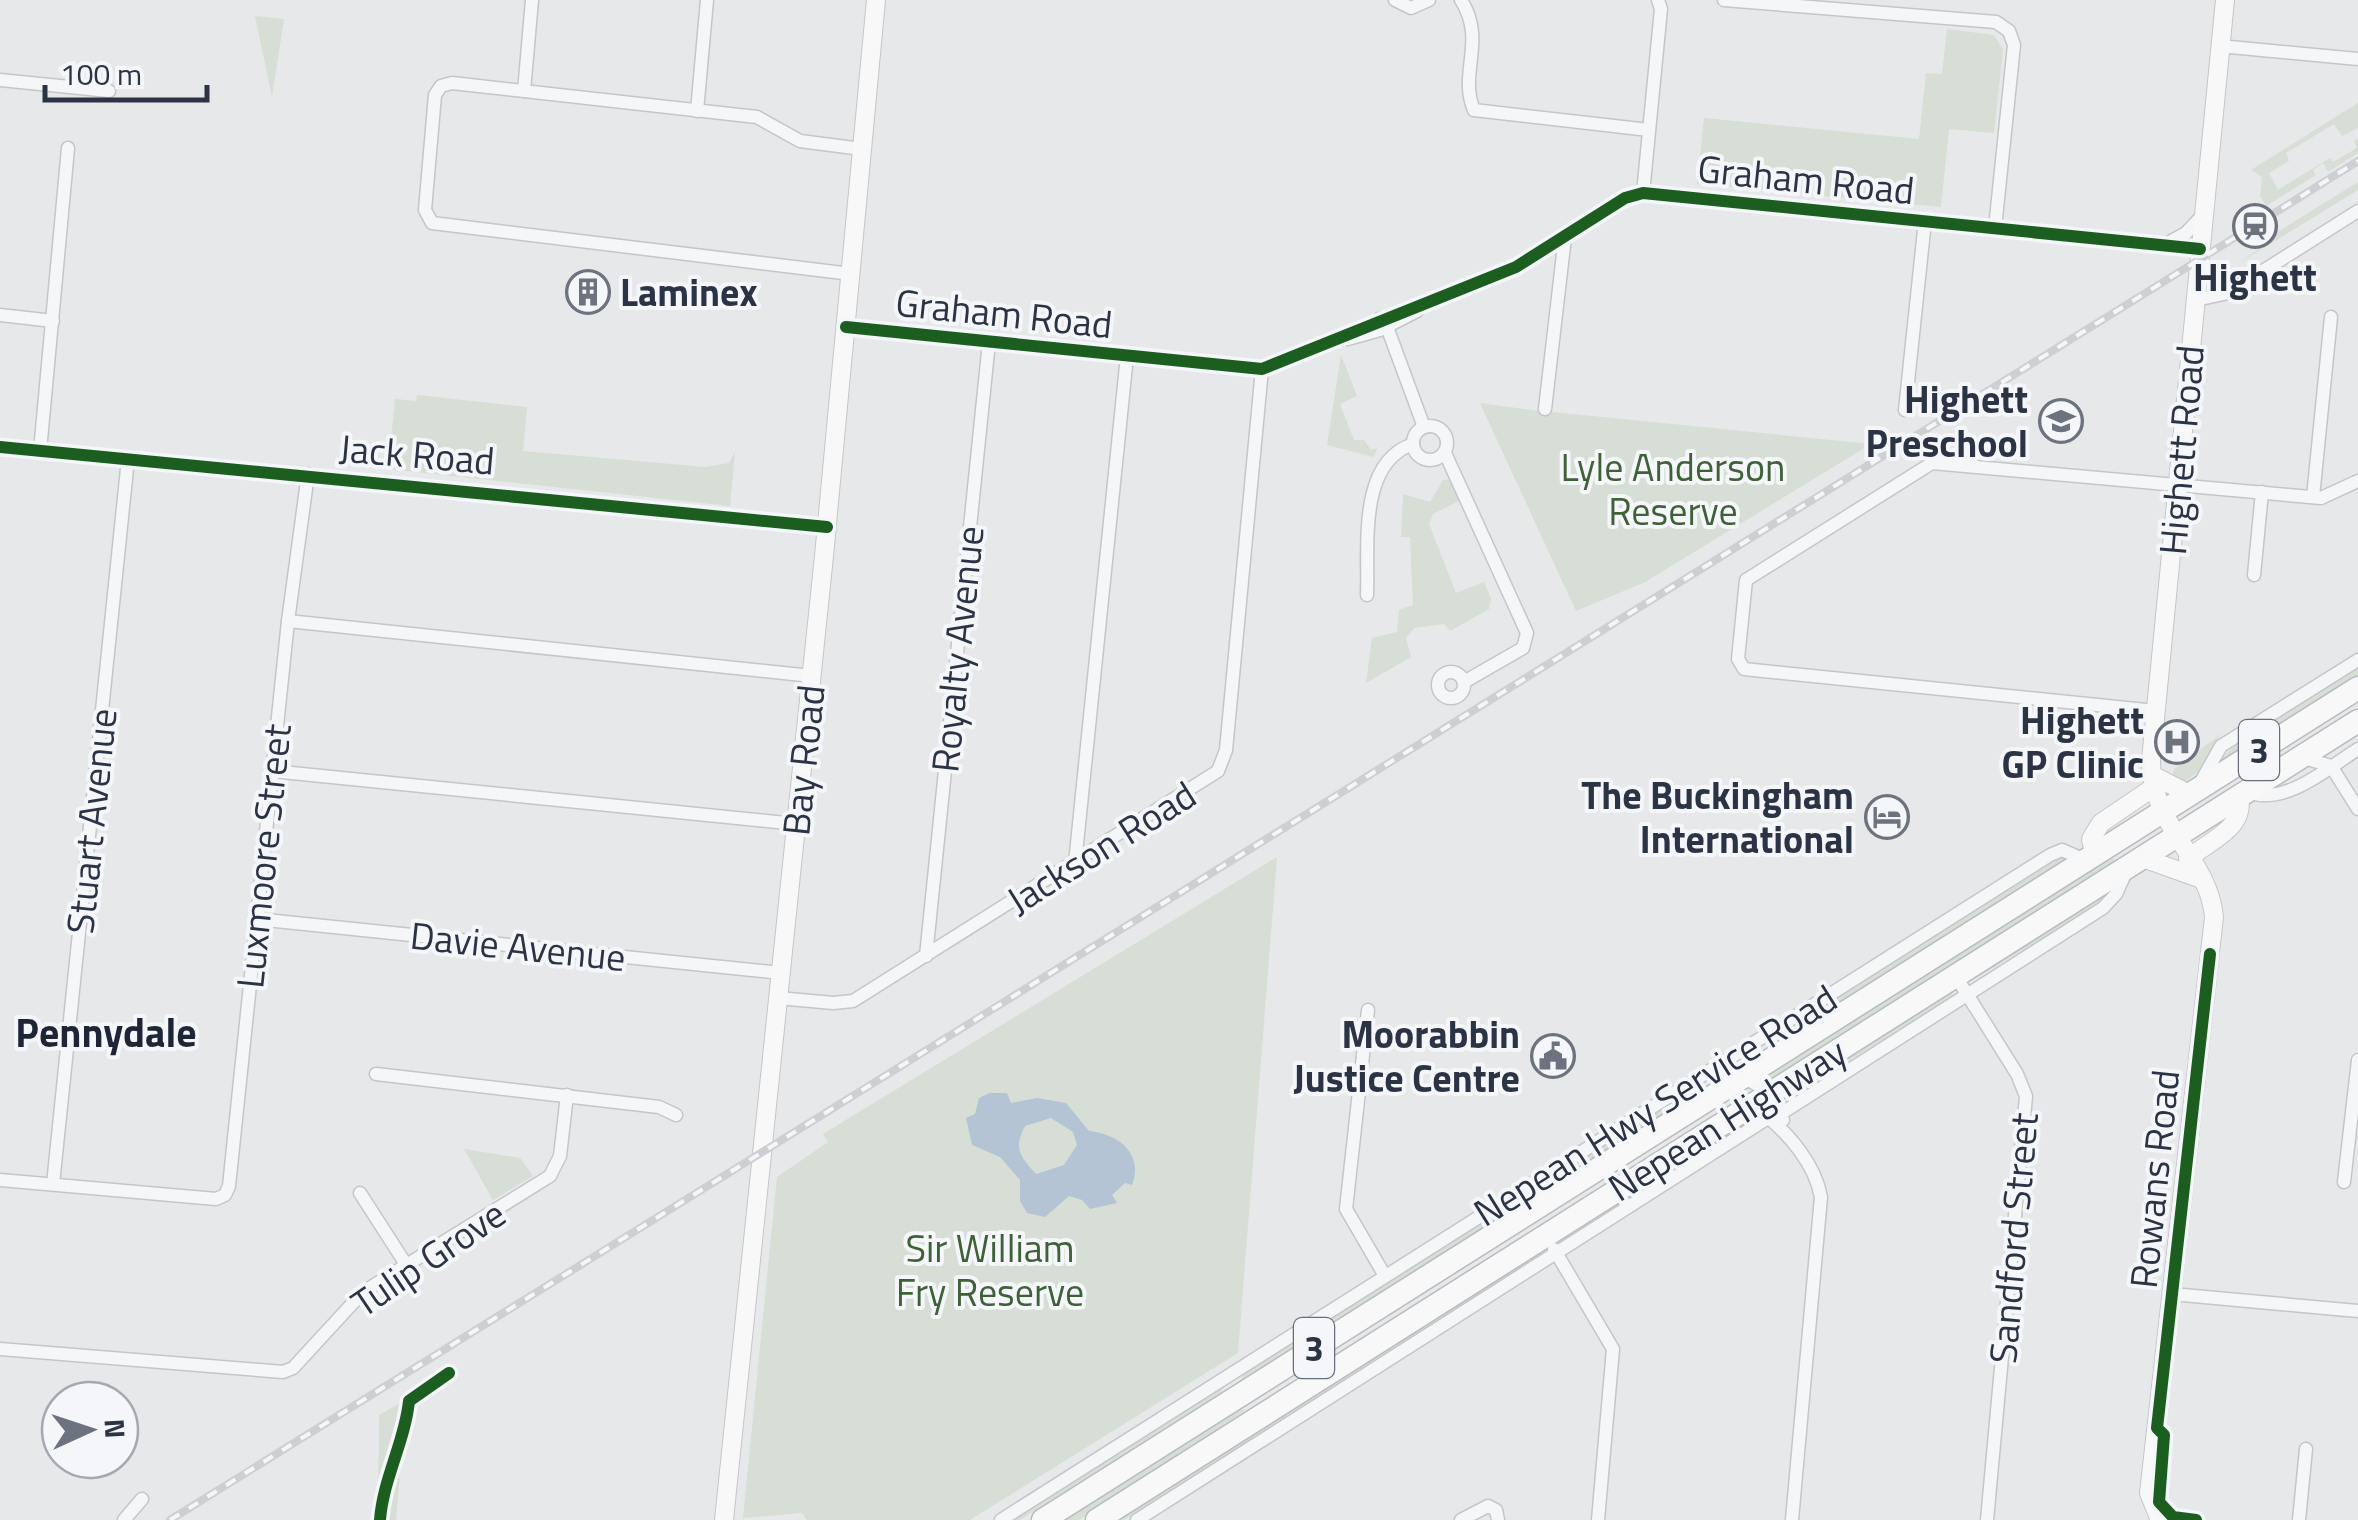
<svg xmlns="http://www.w3.org/2000/svg" width="2358" height="1520" font-family="'Titillium Web',sans-serif">
<style>
.green{fill:#d6ded6}
.water{fill:#b4c4d5;fill-rule:evenodd}
.lines{fill:none;stroke-linecap:round;stroke-linejoin:round}
.street-casing{stroke:#c4c6c8;stroke-width:15}
.secondary-casing{stroke:#c4c6c8;stroke-width:20}
.highway-casing{stroke:#b8bbbf;stroke-width:25}
.street{stroke:#f5f6f7;stroke-width:12}
.secondary{stroke:#f8f8f8;stroke-width:18}
.highway{stroke:#f8f8f8;stroke-width:22}
.rail-casing{stroke:#cecfd2;stroke-width:8}
.rail{stroke:#f4f6f9;stroke-width:4;stroke-dasharray:11;stroke-linecap:butt}
.cycleway-casing{stroke:#f4f6f9;stroke-width:19}
.cycleway{stroke:#1b5e20;stroke-width:12}
.labels{text-anchor:middle;dominant-baseline:central;stroke-width:8;stroke-linejoin:round;paint-order:stroke}
.shield{fill:#f4f6f9;stroke:#676e7b;stroke-width:2.5}
.shield-label{font-size:35px;font-weight:bold;fill:#2b3445}
.street-label{font-size:38px;fill:#2b3445;stroke:#f4f6f9}
.poi-label{font-size:38px;font-weight:bold;fill:#2b3445;stroke:#f4f6f9;text-anchor:end}
.park-label{font-size:38px;fill:#3f6138;stroke:#f4f6f9}
.neighbourhood-label{font-size:40px;font-weight:bold;fill:#1d2536;stroke:#f4f6f9}
</style>
<rect width="100%" height="100%" fill="#e6e8ea"/>
<g class="green">
<path d="M255 16 284 19 272 97Z"/>
<path d="M1947 29 1994 35 2003 50 1994 133 1949 129 1941 207 1697 184 1704 118 1919 139 1926 73 1942 74Z"/>
<path d="M2358 103V128L2342 136 2334 124 2286 153 2289 161 2269 173 2278 190 2330 158 2333 162 2357 148 2354 141 2358 139V153L2328 172 2323 163 2313 170 2316 175 2266 206 2260 196 2262 177 2251 170Z"/>
<path d="M2358 182V190L2239 263 2260 248 2258 244Z"/>
<path d="M1341 355 1357 396 1340 404 1354 440H1364L1371 450 1377 448 1374 457 1327 445Z"/>
<path d="M417 395 527 407 523 451 705 467 729 463 735 452 730 506 388 469 395 399 416 401Z"/>
<path d="M1480 403 1532 410 1871 444 1645 582 1576 611Z"/>
<path d="M1452 479 1461 500 1433 514 1429 524 1456 593 1484 582 1491 599 1489 609 1450 631 1445 624 1414 628 1406 638 1411 657 1366 683 1372 638 1397 632 1399 610 1413 605 1410 537H1401L1403 494 1430 502 1443 480Z"/>
<path d="M2358 667V677L2217 764 2237 743Z"/>
<path d="M2220 735 2198 772 2180 785 2172 777 2174 769Z"/>
<path d="M1277 857 1238 1353 970 1520H807L802 1513 743 1518 777 1177 828 1142 823 1134Z"/>
<path d="M2058 857 2065 859 1816 1019 1786 1031Z"/>
<path d="M2113 858 2116 862 1769 1082 1757 1081 1983 934Z"/>
<path d="M2114 887 2100 904 1971 981 1973 977Z"/>
<path d="M1951 993 1954 995 1784 1101 1791 1088 1940 994Z"/>
<path d="M1694 1083 1670 1110 1240 1381 1246 1370Z"/>
<path d="M464 1149 520 1158 533 1176 493 1200Z"/>
<path d="M1540 1252 1543 1253 1161 1498 1124 1520H1114Z"/>
<path d="M1228 1380 1220 1393 1020 1520H1008Z"/>
<path d="M400 1403 404 1428 396 1520H371L378 1510 379 1415Z"/>
<path d="M1233 1408 1246 1410 1079 1520H1062Z"/>
</g>
<path class="water" d="M990 1093H1007L1011 1103 1037 1098 1066 1103 1089 1131C1118 1134 1144 1153 1132 1185L1125 1183 1112 1195 1117 1203 1090 1209 1082 1200 1069 1196 1045 1217 1027 1213 1020 1201V1180L1000 1157 972 1145 966 1118 975 1114 979 1098ZM1051 1118 1073 1132 1077 1145 1064 1165 1036 1174C1020 1156 1013 1149 1025 1126Z"/>
<g class="lines">
<g class="street-casing">
<g id="street">
<path d="M1395 0 1411 8 1429 0"/>
<path d="M1461 0C1487 41 1458 73 1474 110L1649 130"/>
<path d="M1724 0 1996 22 2009 31 2014 45 1995 228"/>
<path d="M2219 46 2358 59"/>
<path d="M0 80 109 91"/>
<path d="M524 91 532 0"/>
<path d="M697 111 707 0"/>
<path d="M1643 193 1661 9 1658 0"/>
<path d="M2166 244 2186 233 2204 214"/>
<path d="M851 274 432 223 425 210 435 95 441 86 452 83 757 117 800 141 862 149"/>
<path d="M2196 300 2228 293 2358 211"/>
<path d="M0 315 53 321"/>
<path d="M1379 319 1387 327 1424 427"/>
<path d="M846 327 1262 369 1516 267 1625 198 1643 193 2200 249"/>
<path d="M1348 339 1380 330 1417 311"/>
<path d="M1545 409 1565 237"/>
<path d="M1905 410 1925 221"/>
<circle cx="1430" cy="443" r="17"/>
<path d="M0 447 827 527"/>
<path d="M40 451 68 148"/>
<path d="M1445 453 1527 633 1523 648 1464 682"/>
<path d="M2313 497 2331 317"/>
<path d="M2254 575 2262 492"/>
<path d="M1367 595C1369 547 1357 463 1413 444"/>
<path d="M288 621 812 676"/>
<circle cx="1451" cy="685" r="13"/>
<path d="M2156 711 1744 669 1738 659 1746 580 1932 463 2321 498 2358 481"/>
<path d="M2301 757 2331 766 2358 809"/>
<path d="M272 771 796 824"/>
<path d="M2198 787 2221 746 2358 660"/>
<path d="M2247 792C2286 806 2326 769 2358 749"/>
<path d="M1075 863 1127 356"/>
<path d="M256 919 781 973"/>
<path d="M926 956 989 342"/>
<path d="M1955 975 2017 1074 2026 1096 1987 1520"/>
<path d="M778 998 833 1003 853 1001 1218 771 1226 750 1262 369"/>
<path d="M1368 1010 1346 1209 1385 1276"/>
<path d="M376 1074 659 1107 676 1115"/>
<path d="M1742 1076 1769 1092 1783 1120"/>
<path d="M1782 1113 2103 908 2116 894 2126 872"/>
<path d="M1764 1114C1789 1134 1815 1164 1821 1197L1792 1520"/>
<path d="M0 1180 216 1199 225 1195 229 1186 288 621 308 474"/>
<path d="M2344 1182 2358 1060"/>
<path d="M53 1184 128 459"/>
<path d="M360 1193 407 1266"/>
<path d="M1554 1249 1613 1349 1598 1520"/>
<path d="M2172 1294 2358 1311"/>
<path d="M0 1349 283 1372 293 1368 363 1292 550 1176 560 1156 567 1095"/>
<path d="M124 1520 142 1499"/>
<path d="M1001 1520 2050 855 2062 850 2085 860"/>
<path d="M1137 1520 1768 1118"/>
<path d="M1461 1520 1488 1506 1496 1510 1498 1520"/>
<path d="M2299 1520 2306 1449"/>
</g>
</g>
<g class="secondary-casing">
<g id="secondary">
<path d="M2150 774 2189 794"/>
<path d="M2094 854 2091 839 2101 823 2151 789"/>
<path d="M2140 857 2199 878"/>
<path d="M2188 859C2211 839 2246 829 2239 795"/>
<path d="M724 1520 824 556 876 0"/>
<path d="M2160 1520 2149 1493 2214 917C2209 859 2150 825 2151 760L2225 0"/>
</g>
</g>
<g class="highway-casing">
<g id="highway">
<path d="M1043 1520 2358 688"/>
<path d="M1097 1520 2358 721"/>
</g>
</g>
<use href="#street" class="street"/>
<use href="#secondary" class="secondary"/>
<use href="#highway" class="highway"/>
<g class="rail-casing">
<path id="rail" d="M170 1520 2358 161"/>
</g>
<use href="#rail" class="rail"/>
<g class="cycleway-casing">
<g id="cycleway">
<path d="M846 327 1262 369 1516 267 1625 198 1643 193 2200 249"/>
<path d="M0 447 827 527"/>
<path d="M380 1520C383 1479 405 1441 409 1401L449 1373"/>
<path d="M2196 1520 2173 1517 2159 1502 2164 1435 2157 1428 2210 954"/>
</g>
</g>
<use href="#cycleway" class="cycleway"/>
</g>
<defs>
<g id="station-ring" transform="scale(2.25)"><circle r="9.5" fill="#f4f6f9" stroke="#6c737f" stroke-width="1.5"/><path d="M-3-6H3Q5-6 5-4V2Q5 4 3 4L4.5 6H3L1.5 4h-3L-3 6H-4.5L-3 4Q-5 4-5 2V-4Q-5-6-3-6ZM-3.5-4v3h7v-3ZM-3.5 1v1.5H-2V1ZM2 1v1.5H3.5V1Z" fill="#6c737f"/></g>
<g id="building-ring" transform="scale(2.25)"><circle r="9.5" fill="#f4f6f9" stroke="#6c737f" stroke-width="1.5"/><path d="M-4-6H4V6H1V3H-1V6H-4ZM-2.5-4.3h1.7v1.8h-1.7ZM.8-4.3h1.7v1.8H.8ZM-2.5-1h1.7V.8h-1.7ZM.8-1h1.7V.8H.8Z" fill="#6c737f"/></g>
<g id="school-ring" transform="scale(2.25)"><circle r="9.5" fill="#f4f6f9" stroke="#6c737f" stroke-width="1.5"/><path d="M0-5L7-2L0 1L-7-2ZM-4 1L0 2.5L4 1V4Q0 6-4 4Z" fill="#6c737f"/></g>
<g id="hospital-ring" transform="scale(2.25)"><circle r="9.5" fill="#f4f6f9" stroke="#6c737f" stroke-width="1.5"/><path d="M-5-5h3v3.5h4V-5h3V5h-3V1.5h-4V5h-3Z" fill="#6c737f"/></g>
<g id="hotel-ring" transform="scale(2.25)"><circle r="9.5" fill="#f4f6f9" stroke="#6c737f" stroke-width="1.5"/><path d="M-6-4.5h1.5V1H6V5H4.5V3h-9V5H-6ZM-4 0a1.8 1.8 0 1 1 3.6 0ZM.5 0V-2.5h3Q6-2.5 6 0Z" fill="#6c737f"/></g>
<g id="civic-ring" transform="scale(2.25)"><circle r="9.5" fill="#f4f6f9" stroke="#6c737f" stroke-width="1.5"/><path d="M-.6-6.5H3V-4.5H.6V-3L4-1V1h2V6H-6V1h2V-1L-.6-3ZM-1.2 2.5V6h2.4V2.5Z" fill="#6c737f"/></g>
</defs>
<g fill-rule="evenodd">
<use href="#station-ring" x="2255" y="226"/>
<use href="#building-ring" x="588" y="292"/>
<use href="#school-ring" x="2061" y="421"/>
<use href="#hospital-ring" x="2177" y="742"/>
<use href="#hotel-ring" x="1887" y="817"/>
<use href="#civic-ring" x="1553" y="1056"/>
</g>
<g class="labels">
<g class="shield">
<rect x="2239" y="720" width="40" height="60" rx="8"/>
<rect x="1294" y="1318" width="40" height="60" rx="8"/>
</g>
<g class="shield-label">
<text x="2259" y="750">3</text>
<text x="1314" y="1348">3</text>
</g>
<g class="street-label">
<text transform="translate(1806 179) rotate(6)">Graham Road</text>
<text transform="translate(1004 313) rotate(6)">Graham Road</text>
<text transform="translate(2181 450) rotate(-85)">Highett Road</text>
<text transform="translate(417 454) rotate(5)">Jack Road</text>
<text transform="translate(957 649) rotate(-84)">Royalty Avenue</text>
<text transform="translate(803 760) rotate(-84)">Bay Road</text>
<text transform="translate(91 821) rotate(-84)">Stuart Avenue</text>
<text transform="translate(1101 847) rotate(-32)">Jackson Road</text>
<text transform="translate(263 856) rotate(-84)">Luxmoore Street</text>
<text transform="translate(518 946) rotate(6)">Davie Avenue</text>
<text transform="translate(1655 1105) rotate(-32)">Nepean Hwy Service Road</text>
<text transform="translate(1727 1119) rotate(-32)">Nepean Highway</text>
<text transform="translate(2154 1179) rotate(-84)">Rowans Road</text>
<text transform="translate(2013 1238) rotate(-85)">Sandford Street</text>
<text transform="translate(428 1258) rotate(-34)">Tulip Grove</text>
</g>
<g class="poi-label">
<text x="2255" y="277" text-anchor="middle">Highett</text>
<text x="620" y="292" text-anchor="start">Laminex</text>
<text x="2028" y="399">Highett<tspan x="2028" dy="44">Preschool</tspan></text>
<text x="2144" y="720">Highett<tspan x="2144" dy="44">GP Clinic</tspan></text>
<text x="1854" y="795">The Buckingham<tspan x="1854" dy="44">International</tspan></text>
<text x="1520" y="1034">Moorabbin<tspan x="1520" dy="44">Justice Centre</tspan></text>
</g>
<g class="park-label">
<text x="1673" y="467">Lyle Anderson<tspan x="1673" dy="44">Reserve</tspan></text>
<text x="990" y="1248">Sir William<tspan x="990" dy="44">Fry Reserve</tspan></text>
</g>
<g class="neighbourhood-label">
<text x="106" y="1032">Pennydale</text>
</g>
</g>
<g transform="translate(90 1430) rotate(87)"><circle r="48" fill="#f4f6f9" stroke="#a4a8b1" stroke-width="2.5"/>
<path d="M0-8L18 38L0 25L-18 38Z" fill="#6c737f"/>
<text y="-15" font-size="28" font-weight="bold" text-anchor="middle" fill="#2b3445">N</text>
</g>
<path d="M45 85v15h162v-15" fill="none" stroke="#2b3445" stroke-width="5"/>
<text x="60" y="85" font-size="30" fill="#2b3445" stroke="#f4f6f9" stroke-width="8" paint-order="stroke">100 m</text>
</svg>
